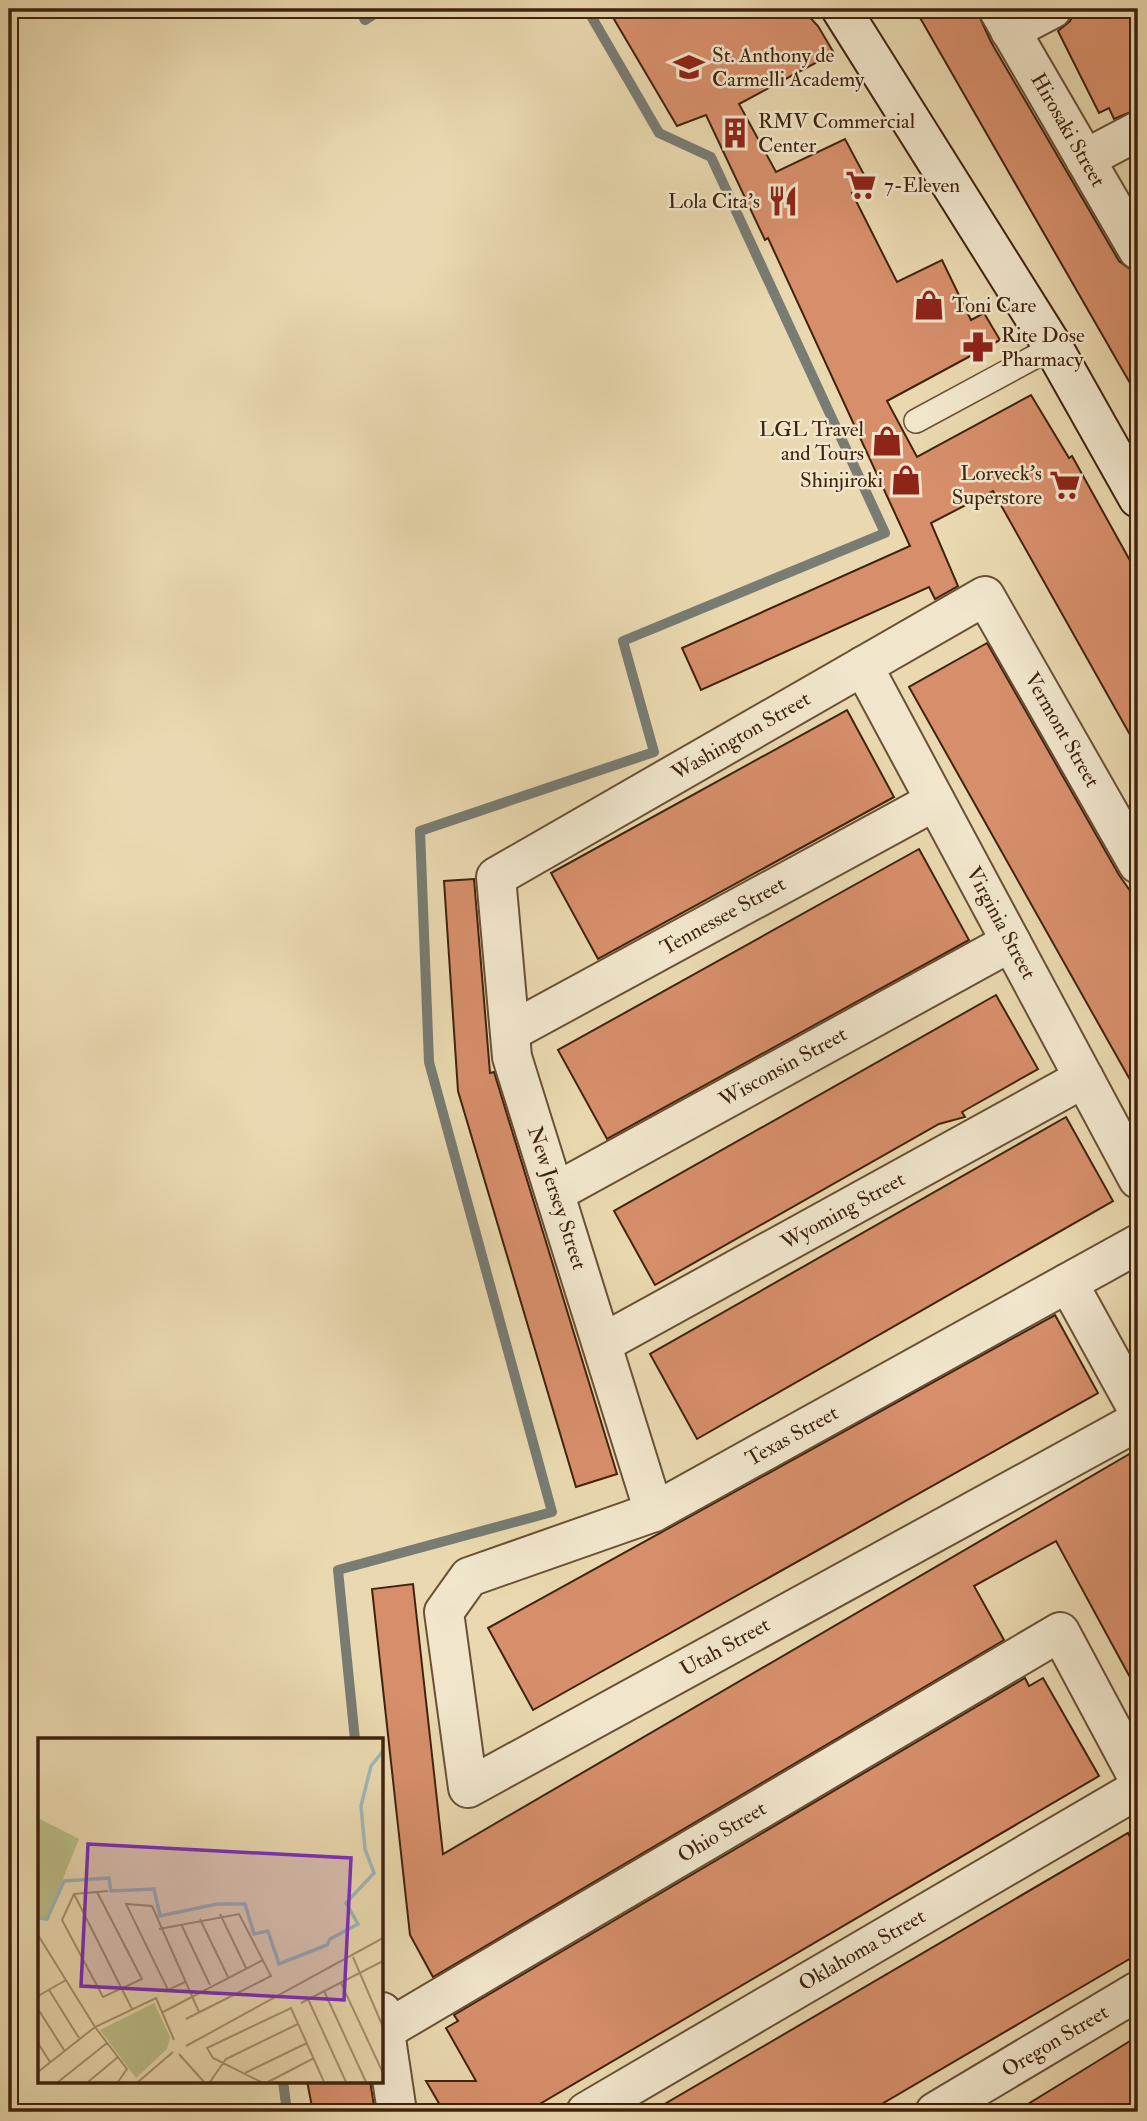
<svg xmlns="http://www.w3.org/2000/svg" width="1147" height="2121" font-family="'IM FELL Double Pica',serif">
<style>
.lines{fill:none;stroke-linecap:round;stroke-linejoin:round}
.stream{stroke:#787c73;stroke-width:10}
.building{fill:#d78f6b;stroke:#40230c;stroke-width:2}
.service-casing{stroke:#6a5035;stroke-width:26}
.minor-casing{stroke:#6a5035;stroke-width:42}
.secondary-casing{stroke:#40230c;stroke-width:42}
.service{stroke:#f1e6cc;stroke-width:23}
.minor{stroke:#f1e6cc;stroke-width:38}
.secondary{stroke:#f1e6cc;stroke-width:38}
.labels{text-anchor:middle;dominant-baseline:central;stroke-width:5;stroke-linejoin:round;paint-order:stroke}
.poi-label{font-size:21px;fill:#40230c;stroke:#f1e6cc;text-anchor:start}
.street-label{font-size:21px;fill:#40230c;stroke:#f1e6cc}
.inset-river{fill:none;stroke:#9eb7b7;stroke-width:3.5}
.inset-road{fill:none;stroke:#a6906e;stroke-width:2}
.view{fill:#7b2cbf;fill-opacity:0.15;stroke:#7b2cbf;stroke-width:3.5}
.inset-edge{fill:none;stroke:#40230c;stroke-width:3.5}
</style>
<rect width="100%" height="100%" fill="#ead9b0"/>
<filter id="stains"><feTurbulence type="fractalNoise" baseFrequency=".00286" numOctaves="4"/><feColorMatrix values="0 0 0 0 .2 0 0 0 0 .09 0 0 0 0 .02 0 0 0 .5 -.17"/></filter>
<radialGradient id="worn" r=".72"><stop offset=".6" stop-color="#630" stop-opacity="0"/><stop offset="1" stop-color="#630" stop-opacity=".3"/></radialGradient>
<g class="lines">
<g class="stream">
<path d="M359 9 365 20 382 9"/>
<path d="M355 1740 338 1570 552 1512 429 1062 420 831 654 752 623 641 885 533 711 157 659 133 587 9"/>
<path d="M283 2081 287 2112"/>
</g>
</g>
<g class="building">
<path d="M608 9H802L818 26 834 53 739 104 776 172 845 139 869 184 852 193 897 282 942 260 971 320 984 313 1000 340 887 401 917 457 1031 395 1069 458 1072 456 1138 575V749L993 491 931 523 958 586 935 599 929 587 701 690 682 648 910 546 768 238 765 240 706 115 677 126Z"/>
<path d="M915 9H976L991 42 1119 261 1131 270 1138 282V397Z"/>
<path d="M1138 9V109L1114 119 1109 108 1099 113 1058 31 1070 21 1076 9Z"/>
<path d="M987 643 1119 875 1138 902V1094L909 687Z"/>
<path d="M847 710 894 797 598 959 551 873Z"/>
<path d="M919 849 969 940 607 1139 558 1050Z"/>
<path d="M474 879 490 1073 494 1072 617 1474 576 1487 458 1091 444 881Z"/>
<path d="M996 995 1038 1069 962 1112 965 1117 939 1124 655 1285 614 1211Z"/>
<path d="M1066 1117 1113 1201 697 1439 650 1354Z"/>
<path d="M1055 1315 1098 1393 533 1710 488 1628Z"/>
<path d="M1138 1449V1692L1056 1541 974 1586 1004 1640 433 1977 410 1935 372 1589 413 1584 443 1854Z"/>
<path d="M1025 1678 1029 1686 1043 1678 1099 1776 526 2112H444L426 2081H476L446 2028 458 2021 454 2015Z"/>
<path d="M1128 1833 1138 1852V1954L868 2112H651Z"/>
<path d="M1138 2036V2112H1015L1093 2064Z"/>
<path d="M307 2081H370L375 2112H313Z"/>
</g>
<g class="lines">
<g class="service-casing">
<path id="service" d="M916 421 1053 347"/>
</g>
<g class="minor-casing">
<g id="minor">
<path d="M998 9 1138 250"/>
<path d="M1010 31 1052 9"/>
<path d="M1085 159 1138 131"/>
<path d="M863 666 1138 1179"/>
<path d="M510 1032 935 801"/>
<path d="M556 1192 1011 942"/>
<path d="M1138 1244 654 1512 469 1577 444 1612 468 1788 1138 1421"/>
<path d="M1068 1283 1138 1410"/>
<path d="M603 1343 1084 1078"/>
<path d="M654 1512 512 1057 496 877 985 596 1138 864"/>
<path d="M382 2012 397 2112"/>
<path d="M384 2031 1060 1632 1138 1778"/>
<path d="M586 2112 1138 1789"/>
<path d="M935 2112 1138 1991"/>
</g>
</g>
<g class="secondary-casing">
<path id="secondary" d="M841 9 1053 347 1138 498"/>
</g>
<use href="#service" class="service"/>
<use href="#minor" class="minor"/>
<use href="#secondary" class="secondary"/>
</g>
<defs>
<g id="school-bare" transform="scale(2.415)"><path d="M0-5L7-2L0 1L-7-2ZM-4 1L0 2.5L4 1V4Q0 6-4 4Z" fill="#8f2418" stroke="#f1e6cc" stroke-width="2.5" paint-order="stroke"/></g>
<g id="building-bare" transform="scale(2.415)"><path d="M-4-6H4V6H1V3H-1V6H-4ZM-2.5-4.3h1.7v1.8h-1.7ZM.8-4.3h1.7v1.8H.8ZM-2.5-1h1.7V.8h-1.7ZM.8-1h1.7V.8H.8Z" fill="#8f2418" stroke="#f1e6cc" stroke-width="2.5" paint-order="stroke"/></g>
<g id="supermarket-bare" transform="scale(2.415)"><path d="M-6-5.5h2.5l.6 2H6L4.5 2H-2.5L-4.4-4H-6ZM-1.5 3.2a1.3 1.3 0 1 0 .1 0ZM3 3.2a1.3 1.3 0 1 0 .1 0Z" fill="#8f2418" stroke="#f1e6cc" stroke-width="2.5" paint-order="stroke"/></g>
<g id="restaurant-bare" transform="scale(2.415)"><path d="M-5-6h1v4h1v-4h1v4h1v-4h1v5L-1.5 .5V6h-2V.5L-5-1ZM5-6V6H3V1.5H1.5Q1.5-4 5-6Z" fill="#8f2418" stroke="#f1e6cc" stroke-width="2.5" paint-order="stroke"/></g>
<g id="shop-bare" transform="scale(2.415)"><path d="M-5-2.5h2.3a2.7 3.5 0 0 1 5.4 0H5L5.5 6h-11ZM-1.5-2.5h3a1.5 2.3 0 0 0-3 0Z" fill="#8f2418" stroke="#f1e6cc" stroke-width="2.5" paint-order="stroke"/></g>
<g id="pharmacy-bare" transform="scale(2.415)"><path d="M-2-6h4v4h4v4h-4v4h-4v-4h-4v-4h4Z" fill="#8f2418" stroke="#f1e6cc" stroke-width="2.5" paint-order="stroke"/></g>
</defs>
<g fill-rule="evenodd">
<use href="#school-bare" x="689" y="67"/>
<use href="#building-bare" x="735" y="133"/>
<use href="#supermarket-bare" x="861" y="185"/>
<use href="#restaurant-bare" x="783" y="201"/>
<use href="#shop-bare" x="929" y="305"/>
<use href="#pharmacy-bare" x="978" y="347"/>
<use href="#shop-bare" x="887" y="441"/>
<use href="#shop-bare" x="906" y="480"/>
<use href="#supermarket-bare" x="1065" y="485"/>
</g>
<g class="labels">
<g class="poi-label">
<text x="712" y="55">St. Anthony de<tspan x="712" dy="24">Carmelli Academy</tspan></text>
<text x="758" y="121">RMV Commercial<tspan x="758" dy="24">Center</tspan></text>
<text x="884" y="185">7-Eleven</text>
<text x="760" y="201" text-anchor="end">Lola Cita's</text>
<text x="952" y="305">Toni Care</text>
<text x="1001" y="335">Rite Dose<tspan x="1001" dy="24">Pharmacy</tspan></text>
<text x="864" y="429" text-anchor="end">LGL Travel<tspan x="864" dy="24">and Tours</tspan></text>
<text x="1042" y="473" text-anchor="end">Lorveck's<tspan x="1042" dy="24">Superstore</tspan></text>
<text x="883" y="480" text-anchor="end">Shinjiroki</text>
</g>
<g class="street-label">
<text transform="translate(1068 130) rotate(60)">Hirosaki Street</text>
<text transform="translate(1062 730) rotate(60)">Vermont Street</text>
<text transform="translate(741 736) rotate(-30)">Washington Street</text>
<text transform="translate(723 916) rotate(-29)">Tennessee Street</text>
<text transform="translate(1001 923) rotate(62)">Virginia Street</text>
<text transform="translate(783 1067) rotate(-29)">Wisconsin Street</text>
<text transform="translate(557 1198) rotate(72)">New Jersey Street</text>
<text transform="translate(843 1211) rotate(-29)">Wyoming Street</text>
<text transform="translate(792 1436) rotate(-29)">Texas Street</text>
<text transform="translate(725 1647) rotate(-29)">Utah Street</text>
<text transform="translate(722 1832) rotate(-31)">Ohio Street</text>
<text transform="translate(862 1950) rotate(-30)">Oklahoma Street</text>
<text transform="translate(1055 2041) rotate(-31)">Oregon Street</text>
</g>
</g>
<g transform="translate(38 1738)">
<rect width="345" height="345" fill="#ead9b0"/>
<path d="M0 80 41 101 9 180H0ZM116 265 132 299 129 311 98 340 62 292Z" fill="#bbbe88"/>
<path class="inset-river" d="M0 180 9 181 26 143 71 140 73 153 116 151 122 178 179 166H207L216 196 230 193 241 226 289 207 292 201 320 186 308 165 336 135 327 111 323 68 333 28 345 13"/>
<path class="inset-road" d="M59 154 104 241 65 259 24 182 36 156 59 154 70 153M36 156 94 271M182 176 208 230M162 181 190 239M143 186 172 247M121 191 201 176 233 238 148 281M0 197 57 289 89 331 80 344M315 219 345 289M147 244 130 252 88 166 114 168 161 274M303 245 345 335M11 252 41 300M286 253 328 344M0 258 28 242M270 261 308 344M263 265 345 223M0 271 26 312M125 274 225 222M0 305 12 324M148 308 345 200M141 316 166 344M0 334 57 289 118 260 136 302M207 335 269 305M20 344 69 305M50 344 80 319M100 344 135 314M172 344 188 321 260 286M223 344 175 320 169 310 253 270 286 344M230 344 276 320"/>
<path class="view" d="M50 106 313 120 306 262 43 248Z"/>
<rect width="345" height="345" class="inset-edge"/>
</g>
<rect width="1147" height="2121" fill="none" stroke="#ead9b0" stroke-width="35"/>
<rect x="10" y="10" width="1126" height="2100" fill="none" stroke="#40230c" stroke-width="3.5"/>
<rect x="18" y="18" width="1112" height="2086" fill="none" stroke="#40230c" stroke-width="2"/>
<rect width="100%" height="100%" filter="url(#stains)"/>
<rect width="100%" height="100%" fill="url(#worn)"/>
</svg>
